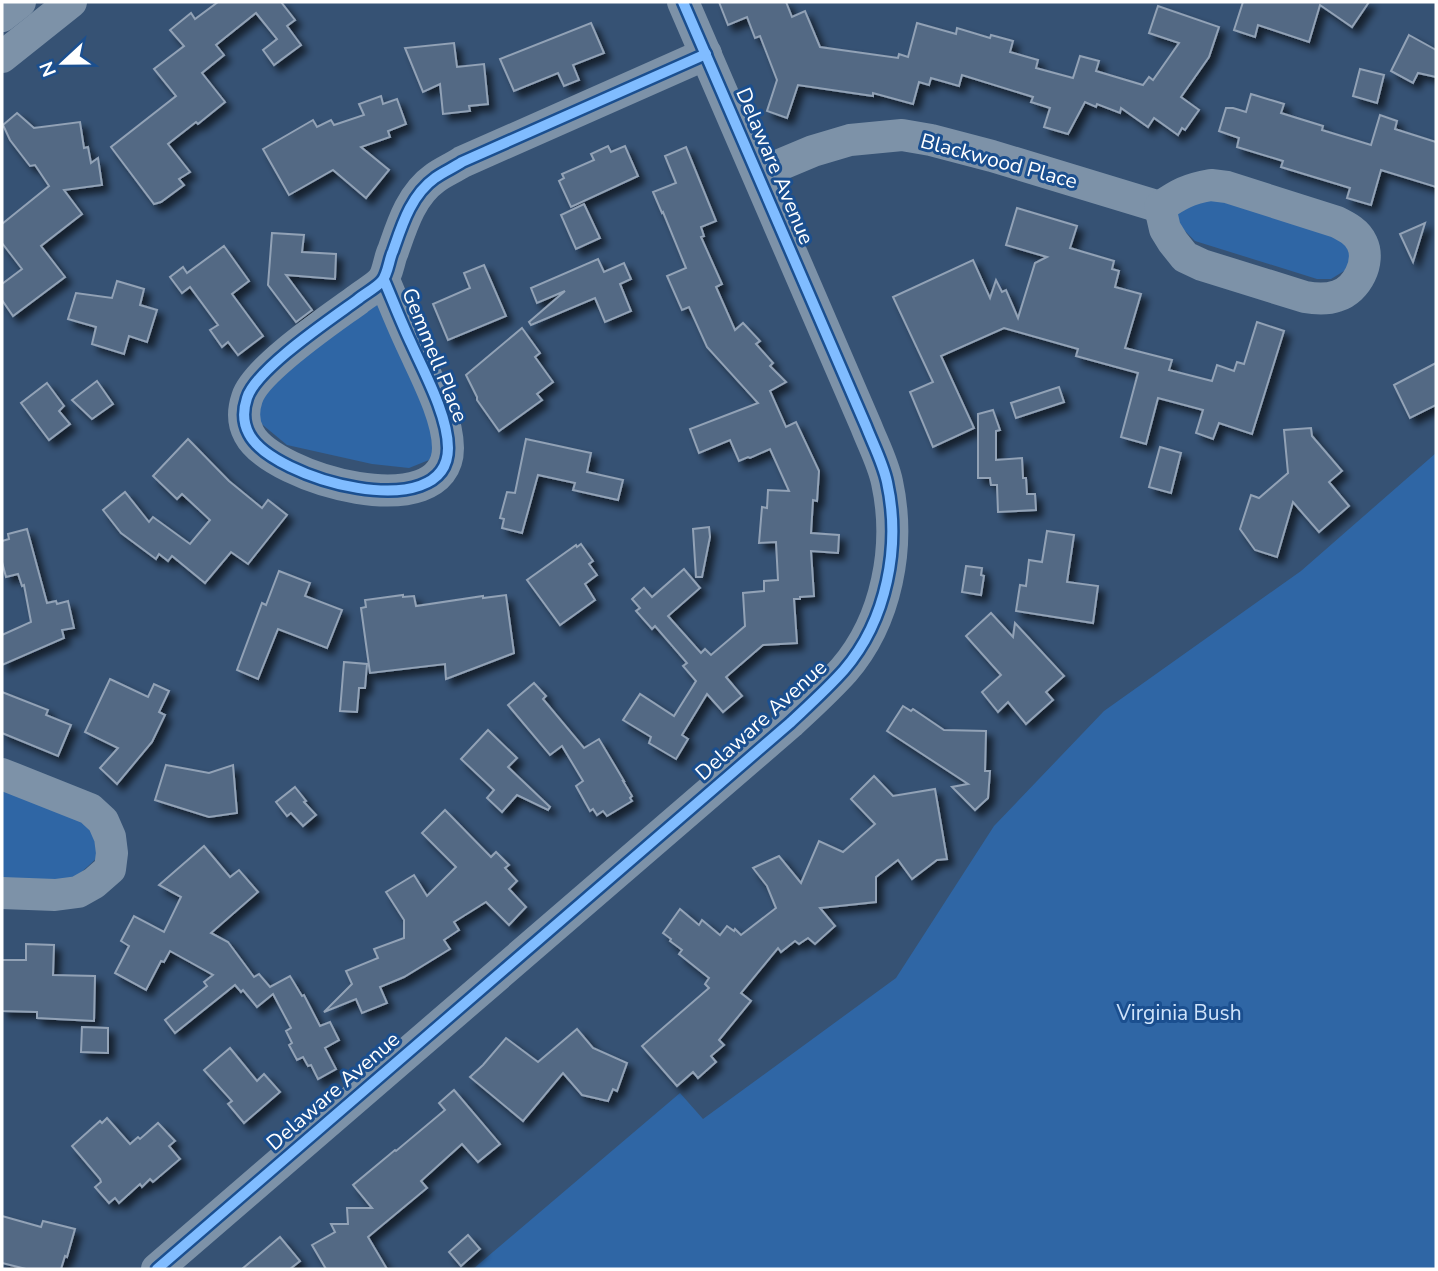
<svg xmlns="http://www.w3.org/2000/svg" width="1438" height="1271" font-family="'Nunito Sans',sans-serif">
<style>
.green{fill:#2f66a5}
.building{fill:#526984;stroke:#92a2b6;stroke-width:2;filter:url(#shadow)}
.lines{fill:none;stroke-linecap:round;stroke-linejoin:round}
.minor{stroke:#7d92a8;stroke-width:32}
.cycleway-casing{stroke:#1b4f8f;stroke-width:15}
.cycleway{stroke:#80bcff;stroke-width:10}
.labels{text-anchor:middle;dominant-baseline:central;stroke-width:6;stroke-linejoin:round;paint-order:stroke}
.street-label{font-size:21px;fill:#fff;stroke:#1b4f8f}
.park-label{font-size:21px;fill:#cfe3fa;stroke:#1b4f8f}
</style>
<defs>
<filter id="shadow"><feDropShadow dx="6" dy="6" stdDeviation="3.5" flood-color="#0009"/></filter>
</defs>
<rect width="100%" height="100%" fill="#365274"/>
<g class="green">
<path d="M1182 188 1336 211 1356 258 1344 271 1331 279H1317L1195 241 1174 220Z"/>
<path d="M378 288 440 446 429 460 409 468 372 464 287 445 258 421 264 370Z"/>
<path d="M1436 453V1269H473L680 1093 703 1119 896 978 994 826 1104 711 1301 571Z"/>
<path d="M2 780 77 812 95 835 98 857 75 878 60 885 2 883Z"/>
</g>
<g class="building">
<path d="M218 2H281L295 20 287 26 301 45 274 65 263 50 277 39 256 13 216 45 224 55 202 73 225 102 198 124 196 122 168 144 190 172 179 179 184 185 161 202 154 204 111 147 176 96 154 69 184 46 170 30 191 13 195 19Z"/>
<path d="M719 2H786L792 17 805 11 820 47 898 58 899 54 908 57 917 23 956 34 957 28 990 38 991 35 1013 41 1010 52 1038 60 1036 68 1073 78 1080 56 1099 61 1096 71 1143 85 1149 77 1153 80 1179 43 1149 33 1158 6 1219 27 1209 57 1181 97 1199 110 1185 130 1182 128 1178 135 1154 118 1148 127 1121 108 1120 113 1097 104 1096 107 1085 102 1068 134 1044 127 1050 108 1031 102 1033 97 962 75 959 86 931 78 929 85 919 82 913 104 873 93V96L798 85 787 118 767 111 777 80 760 36 755 38 747 17 728 25Z"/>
<path d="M1243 2H1369L1352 27 1320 5 1309 42 1258 25 1255 37 1234 30Z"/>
<path d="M591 23 604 53 573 65 579 80 564 86 558 73 514 91 500 59Z"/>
<path d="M1409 35 1436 50V77L1418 73 1413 83 1391 71Z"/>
<path d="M454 43 457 67 484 64 488 104 469 106 470 111 443 114 440 84 423 92 405 48Z"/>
<path d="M1360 69 1384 75 1377 103 1353 96Z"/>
<path d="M1251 94 1284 104 1281 113 1323 126 1322 130 1371 145 1380 115 1397 121 1395 129 1436 142V187L1381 170 1371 205 1347 198 1350 188 1281 167 1283 161 1237 147 1239 138 1219 131 1226 108H1233L1246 112Z"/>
<path d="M381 96 383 104 397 99 406 124 388 131 390 137 361 147 389 170 366 198 333 170 289 195 263 149 313 120 317 127 331 120 334 125 364 115 359 104Z"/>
<path d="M17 113 34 128 80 122 84 148 88 147 91 163 98 158 102 185 64 190 82 214 41 246 65 277 13 316 2 300V284L22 269 2 243V224L49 186 35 165 30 166 10 140 3 125Z"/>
<path d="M608 146 611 152 625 146 638 176 571 207 559 181 564 178 562 174 594 160 591 154Z"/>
<path d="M686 147 716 221 701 227 704 236 701 237 722 284 716 287 735 330 743 323 760 341 756 344 773 363 770 366 786 382 770 391 786 427 796 422 819 471 817 501 813 500 811 533 839 535 838 553 811 551 814 596 800 597V599H794L797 643 763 645 726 677 742 696 723 712 707 694 682 735 688 739 676 759 649 743 651 737 623 720 640 694 674 716 696 681 683 666 687 663 655 626 652 629 636 611 640 608 632 599 644 588 652 597 684 569 700 588 668 616 701 653 705 649 711 655 745 626 743 593 764 591V581L778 580 776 542 759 543 762 507 767 508 768 490 789 491 770 449 750 458 748 457 739 461 730 440 699 453 690 429 758 403 707 347 689 307 682 310 667 276 686 268 663 212 662 213 653 192 676 183 665 156Z"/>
<path d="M584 204 600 238 576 249 561 215Z"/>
<path d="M1017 208 1077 226 1070 248 1114 261 1112 269 1119 271 1115 287 1141 294 1125 348 1172 360 1169 370 1212 381 1217 365 1234 371 1237 362 1244 364 1257 322 1284 331 1252 434 1219 423 1213 439 1196 433 1203 410 1158 398 1146 444 1121 437 1138 373 1076 356 1078 349 1004 328 941 356 974 428 933 447 910 392 933 382 893 297 973 260 990 298 996 280 1002 292 1006 290 1018 318 1035 263 1047 257 1006 245Z"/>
<path d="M1425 223 1413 262 1400 234Z"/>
<path d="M272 233 304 235 302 252 336 254 335 279 286 275 312 310 296 322 268 285Z"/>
<path d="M224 246 249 281 232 294 263 336 238 355 228 342 222 347 210 330 218 325 190 287 182 293 170 277 183 267 187 273Z"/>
<path d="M598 259 604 272 624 263 631 279 620 284 631 311 605 322 595 298 531 325 529 322 565 291 537 303 531 288Z"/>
<path d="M484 265 506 316 448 340 433 304 470 288 464 273Z"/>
<path d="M117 281 144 289 140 305 157 310 147 342 129 336 124 354 92 344 96 327 68 319 76 293 112 298Z"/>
<path d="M522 328 540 353 535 357 553 382 537 394 542 400 499 431 477 400V397L466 375Z"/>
<path d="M1436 363V405L1410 418 1394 385Z"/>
<path d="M97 381 113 404 92 419 72 400Z"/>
<path d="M47 383 64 406 59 411 70 424 49 440 21 403Z"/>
<path d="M1059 387 1064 402 1016 418 1011 403Z"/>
<path d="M993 410 1000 430 996 431V460L1022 458 1023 478H1026L1027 494H1035L1036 510 998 512 997 485H991L990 478H978V414Z"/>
<path d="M1311 428 1312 436 1342 471 1329 482 1349 506 1319 532 1293 502 1277 557 1255 550 1240 529 1251 495 1259 498 1288 473 1284 430Z"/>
<path d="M188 439 229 481 262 508 268 500 287 515 248 564 231 552 205 583 172 556 168 561 159 554 156 559 121 533 103 510 125 492 149 522 153 517 190 544 210 520 182 494 177 499 153 476Z"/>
<path d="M526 439 591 453 587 472 623 480 618 500 573 490 575 483 538 475 522 533 502 528 504 519 500 518 507 492 515 493Z"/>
<path d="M1160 447 1181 453 1171 493 1149 487Z"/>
<path d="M709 527 710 537 702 577H696L693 529Z"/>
<path d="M27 529 47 603 56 601 57 604 68 601 74 628 62 630 64 638 2 665V635L31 622 24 585 22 586 18 574 6 577 2 562V541L9 539 8 534Z"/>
<path d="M1047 531 1074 535 1067 582 1098 586 1093 623 1016 611 1020 585 1026 586 1029 560 1042 562Z"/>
<path d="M581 544 593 561 589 564 597 575 585 584 595 600 560 625 527 580 576 545 577 547Z"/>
<path d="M966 566 982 568 981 575 984 576 981 595 962 592Z"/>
<path d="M279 571 310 583 305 596 342 610 327 648 278 629 258 679 237 670 262 603 266 605Z"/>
<path d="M403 595V597L414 596 416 606 483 596V598L506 595 514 653 446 679 445 664 370 673 361 608 366 607 365 600Z"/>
<path d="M991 613 1013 637 1015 623 1064 676 1046 692 1053 700 1026 724 1008 702 998 712 982 692 1001 675 966 636Z"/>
<path d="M344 662 367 664 365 688H359L357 712 340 711Z"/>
<path d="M110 679 148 697 154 684 169 691 159 712 165 715 152 742 117 784 100 768 118 748 85 732Z"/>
<path d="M534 683 546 696 543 699 584 748 599 739 624 781H623L632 796 630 798 632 801 607 816 603 811 597 815 593 809 590 811 576 786 583 781 562 746 550 755 508 705Z"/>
<path d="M2 692 48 710 46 715 71 725 58 756 2 733Z"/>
<path d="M903 706 911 711 913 709 944 730 986 731 985 771H990L988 798 975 810 952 787 968 784 887 731Z"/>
<path d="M488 730 517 758 508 767 550 807 548 810 517 795 502 812 487 798 494 790 461 759Z"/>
<path d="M166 765 209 773 233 765 237 813 209 817 155 800Z"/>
<path d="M874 776 893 796 935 789 947 859 937 860 912 879 898 860 876 877V902L820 908 835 926 815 944 808 938 799 944 795 941 781 952 778 948 741 993 751 1001 719 1040 724 1045 711 1056 716 1062 698 1078 693 1072 677 1086 642 1046 709 988 705 984 709 978 679 954 682 950 670 941 671 939 663 933 680 909 699 925 702 920 720 935 727 926 734 931 735 929 741 935 776 908 767 886 753 868 779 856 801 883 819 841 843 852 875 824 851 799Z"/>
<path d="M295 787 306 801 304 802 316 815 303 826 291 813 287 816 276 802Z"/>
<path d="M445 810 491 857 496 852 509 865 505 868 517 881 509 889 526 907 509 925 486 902 454 922 459 930 444 940 450 949 404 977 380 987 387 1003 362 1013 356 999 324 1012 352 984 346 971 378 958 374 949 404 938V920L386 892 414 875 427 896 456 867 422 833Z"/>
<path d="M204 846 230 877 239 870 258 892 211 933 228 942 254 977 259 974 270 987 290 976 302 996 304 995 320 1026 330 1022 339 1040 325 1048 336 1069 318 1079 311 1065 308 1066 303 1057 297 1060 289 1045 292 1043 286 1031 291 1028 273 994 257 1007 243 990 241 992 235 985 175 1033 165 1020 207 986 204 982 213 975 170 951 164 962 161 961 146 990 115 973 129 946 121 941 134 916 164 932 181 897 159 885Z"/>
<path d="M26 944 54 945 53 975 95 976 94 1021 37 1018V1012L2 1011V960H26Z"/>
<path d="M82 1027 108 1028V1053L81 1052Z"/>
<path d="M577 1029 593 1048 627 1063 617 1091 613 1089 608 1101 582 1095 563 1073 523 1121 470 1077 483 1065 506 1038 538 1062Z"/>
<path d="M230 1048 257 1081 264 1074 280 1092 244 1123 228 1104 232 1101 204 1070Z"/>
<path d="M454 1090 500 1144 478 1162 462 1144 421 1181 427 1188 368 1237 387 1269H326L312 1245 335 1232 331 1224H348L347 1208H372L353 1185 395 1150 396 1151 445 1110 439 1103Z"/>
<path d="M107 1118 130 1144 138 1137 140 1139 158 1123 175 1141 169 1146 180 1159 153 1182 150 1179 142 1187 140 1184 119 1203 115 1198 109 1203 95 1187 101 1182 100 1179 72 1146 100 1121 102 1123Z"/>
<path d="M2 1216 41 1227 43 1221 75 1229 67 1257 65 1256 61 1269H26L2 1263Z"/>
<path d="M468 1235 480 1249 461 1266 449 1252Z"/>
<path d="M280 1237 300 1261 290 1269H242Z"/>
</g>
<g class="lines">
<g class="minor">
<path d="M2 16 20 2"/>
<path d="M2 57 71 2"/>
<path d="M758 174 813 151 850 140 902 135 931 140 992 156 1160 207"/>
<path d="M1211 185 1227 187 1337 222C1347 227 1357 232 1362 243 1371 262 1357 290 1337 296 1326 300 1316 299 1305 297L1202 265 1185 257 1173 242 1165 229 1160 207C1179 194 1188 189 1211 185Z"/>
<path d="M384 280C393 301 401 322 411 343 424 372 448 416 448 448 448 527 273 480 249 434 243 423 243 410 247 398 256 369 331 319 357 300 364 294 376 288 382 281 388 274 389 259 393 251 402 225 411 195 435 178 443 172 453 168 462 162L706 54"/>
<path d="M2 774 90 809 103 821 110 837 112 853 110 869 94 883 78 892 55 895 2 893"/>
<path d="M157 1269 790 723C808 706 827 689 844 670 887 620 901 546 887 482 883 463 873 444 866 426L683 2"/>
</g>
<g class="cycleway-casing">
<g id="cycleway">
<path d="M384 280C393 301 401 322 411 343 424 372 448 416 448 448 448 527 273 480 249 434 243 423 243 410 247 398 256 369 331 319 357 300 364 294 376 288 382 281 388 274 389 259 393 251 402 225 411 195 435 178 443 172 453 168 462 162L706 54"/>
<path d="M157 1269 790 723C808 706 827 689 844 670 887 620 901 546 887 482 883 463 873 444 866 426L683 2"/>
</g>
</g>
<use href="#cycleway" class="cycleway"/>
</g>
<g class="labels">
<g class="street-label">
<text transform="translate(999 161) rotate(15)">Blackwood Place</text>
<text transform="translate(775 166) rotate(67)">Delaware Avenue</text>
<text transform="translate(435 355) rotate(68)">Gemmell Place</text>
<text transform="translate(761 720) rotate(-42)">Delaware Avenue</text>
<text transform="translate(333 1091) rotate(-41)">Delaware Avenue</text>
</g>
<g class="park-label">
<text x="1179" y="1013">Virginia Bush</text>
</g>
</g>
<rect width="1438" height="1271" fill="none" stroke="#ffffff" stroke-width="7"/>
<g transform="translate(63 63) rotate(248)" stroke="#1b4f8f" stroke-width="5" paint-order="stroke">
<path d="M0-5L12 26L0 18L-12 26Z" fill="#ffffff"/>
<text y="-10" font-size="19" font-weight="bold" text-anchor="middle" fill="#ffffff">N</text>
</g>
</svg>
